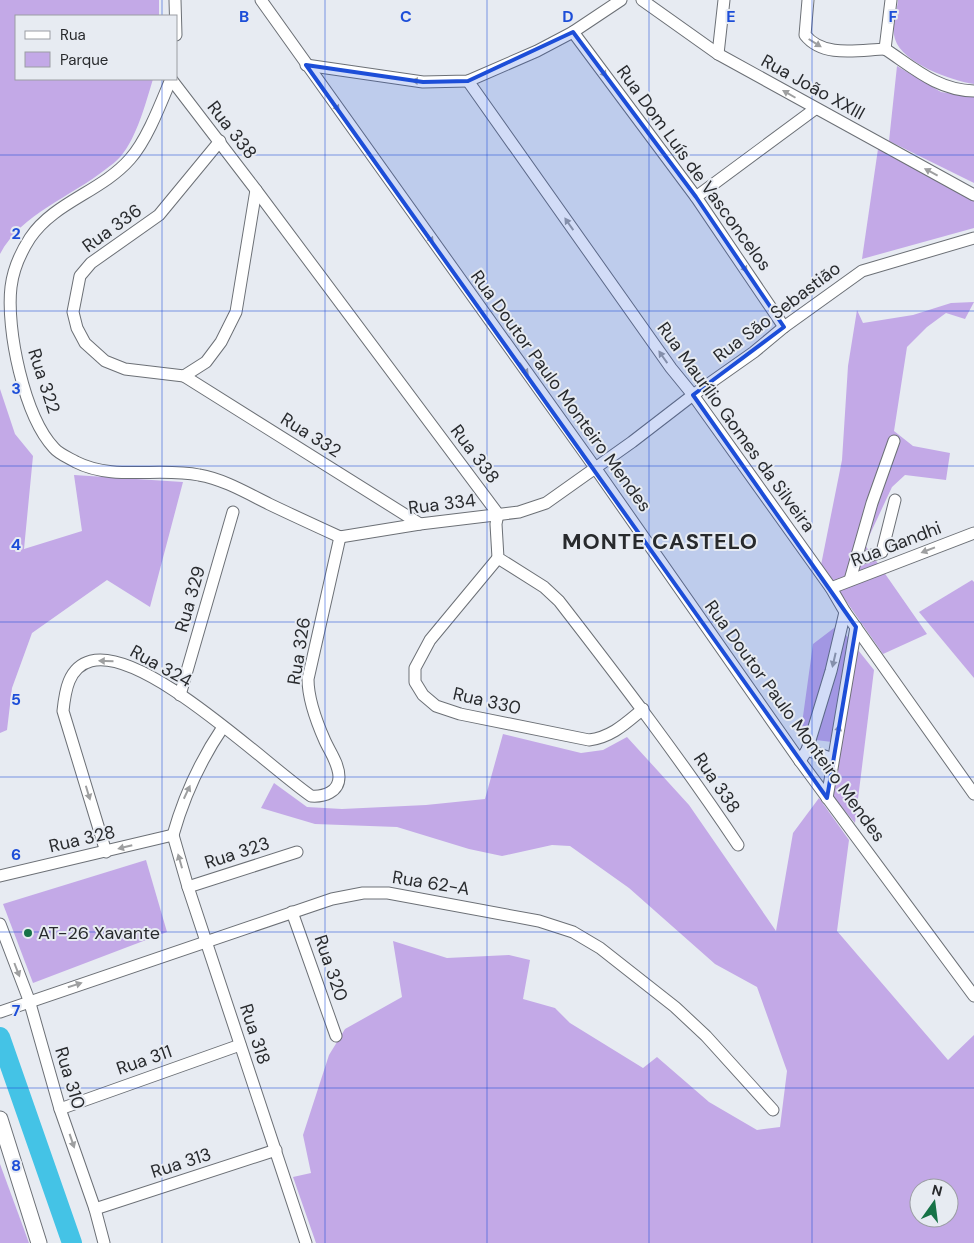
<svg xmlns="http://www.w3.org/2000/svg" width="974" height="1243" font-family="'DM Sans',sans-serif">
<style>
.green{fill:#c3a9e7;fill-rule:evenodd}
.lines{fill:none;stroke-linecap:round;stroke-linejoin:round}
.river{stroke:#44c3e6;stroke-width:20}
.street-casing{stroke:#6c7076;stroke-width:13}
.secondary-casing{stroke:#6c7076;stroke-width:17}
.street{stroke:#fff;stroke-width:11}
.secondary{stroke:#fff;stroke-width:15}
.oneway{fill:#9e9fa0}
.marked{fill:#1d4ed8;fill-opacity:0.2;stroke:#1d4ed8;stroke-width:4;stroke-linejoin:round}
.grid{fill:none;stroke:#1d4ed8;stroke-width:1;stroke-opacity:0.55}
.poi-dot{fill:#167247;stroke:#e7ebf2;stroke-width:2}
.labels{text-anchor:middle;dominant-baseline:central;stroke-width:4;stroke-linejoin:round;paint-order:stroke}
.street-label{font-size:18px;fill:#282a2d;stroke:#e7ebf2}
.poi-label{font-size:18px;fill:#282a2d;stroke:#e7ebf2;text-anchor:start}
.district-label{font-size:22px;font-weight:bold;letter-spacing:1px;fill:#282a2d;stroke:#e7ebf2}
.grid-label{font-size:16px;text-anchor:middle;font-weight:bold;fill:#1d4ed8;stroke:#e7ebf2;stroke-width:4;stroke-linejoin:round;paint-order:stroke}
</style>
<rect width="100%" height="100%" fill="#e7ebf2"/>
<g class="green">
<path d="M0 0H159V16H16V79H153C146 102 137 137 121 156 117 161 111 165 106 169 71 197 22 213 0 254Z"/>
<path d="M898 0H974V84C952 81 902 63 895 39 891 28 897 11 898 0Z"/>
<path d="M897 66 941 92 974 97V183L889 141Z"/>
<path d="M878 149 974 201V228L862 259Z"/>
<path d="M974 302 965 319 946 313 927 327 907 347 894 431 913 446 950 453 946 480 905 475 892 487 865 545 927 634 883 654 821 565 842 460 848 366 857 310 863 323 913 315 951 303Z"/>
<path d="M0 389 15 434 33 456 24 549 82 531 74 475 183 482 150 607 107 580 32 633 12 688 7 730 0 733Z"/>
<path d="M972 580 974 582V678L919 612Z"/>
<path d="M838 625 874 670 855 823 830 793 840 743 800 738 813 644Z"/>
<path d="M503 734 581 753 603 750 627 737 689 805 776 931 793 833 819 798 849 840 837 931 948 1060 974 1035V1243H316L293 1177 311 1173 303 1135 329 1055 345 1029 402 997 393 941 447 958 509 955 530 960 523 999 555 1008 570 1023 643 1068 657 1057 709 1102 757 1130 780 1127 787 1071 757 987 715 964 629 888 570 846 552 845 502 856 469 849 397 827 315 824 261 808 274 783 307 807 342 809 426 805 485 799ZM919 1188H949V1218H919Z"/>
<path d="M146 860 167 932 33 983 3 904Z"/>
<path d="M0 1164 29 1243H0Z"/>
</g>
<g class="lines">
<path class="river" d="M0 1037 72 1243"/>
<g class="street-casing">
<g id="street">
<path d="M175 0 176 35"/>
<path d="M261 0 596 469 800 761 974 996"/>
<path d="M642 0 718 54 974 195"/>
<path d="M808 0 805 35C823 58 858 50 885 49"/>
<path d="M573 32 696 197 784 327"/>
<path d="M885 49C914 68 937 90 974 91"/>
<path d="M885 49 891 0"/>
<path d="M718 54 724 0"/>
<path d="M306 65 423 82 468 81 537 51 573 32 621 0"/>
<path d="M171 79 256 190 498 514 496 524 498 558 544 587 559 601C621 681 682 761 738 845"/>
<path d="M171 79C161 103 147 140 130 159 101 192 54 202 30 238 21 252 13 270 11 287 6 329 24 416 54 448 59 454 69 458 76 462 113 481 159 467 199 475 223 479 247 493 269 504 292 515 316 526 340 537"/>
<path d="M468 81 671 368 693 395 831 588 845 612 974 794"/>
<path d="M220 141 159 215 91 263 80 276 73 312 77 328 85 343 105 361 125 369 184 376 206 362 221 342 236 312 256 190"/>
<path d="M696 197 815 109"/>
<path d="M184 376 420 524"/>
<path d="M340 537 420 524 519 512 546 503 632 442 693 395 754 352 784 327 862 271 974 238"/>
<path d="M498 558 430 640 415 668V682L423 695 436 706 460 714 589 740C612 737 626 723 643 709"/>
<path d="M856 560 882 552 895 500"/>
<path d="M850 580 872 503 894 441"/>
<path d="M831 588 974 533"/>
<path d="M180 695 233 512"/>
<path d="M807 750 833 759"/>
<path d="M800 761 807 750 831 671 845 612"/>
<path d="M827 798 856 627"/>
<path d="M173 835 188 887 306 1243"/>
<path d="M173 835C184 796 200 761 223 727"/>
<path d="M106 852 63 711C65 692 68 667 91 661 145 647 266 765 311 796 324 797 339 792 339 777 339 764 330 752 325 741 317 723 308 699 308 679L340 537"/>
<path d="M0 876 173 835"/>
<path d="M188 887 297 852"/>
<path d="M292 912 336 1036"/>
<path d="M0 924 29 1000 60 1109 95 1209 104 1243"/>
<path d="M0 1012 332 899 363 893H388L539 921 573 932 600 948 675 1007 706 1036 773 1110"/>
<path d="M60 1109 240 1045"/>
<path d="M95 1209 276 1150"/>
</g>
</g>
<g class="secondary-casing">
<path id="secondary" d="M0 1119 39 1243"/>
</g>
<use href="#street" class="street"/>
<use href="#secondary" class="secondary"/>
</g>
<defs><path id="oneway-solid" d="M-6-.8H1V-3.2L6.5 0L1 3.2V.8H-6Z" transform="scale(1.25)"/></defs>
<g class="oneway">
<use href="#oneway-solid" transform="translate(815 43) rotate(32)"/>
<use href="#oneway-solid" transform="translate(602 71) rotate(53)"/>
<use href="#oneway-solid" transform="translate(419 81) rotate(-176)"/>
<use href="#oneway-solid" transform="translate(789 94) rotate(-150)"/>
<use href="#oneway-solid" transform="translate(335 105) rotate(55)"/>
<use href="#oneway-solid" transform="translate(931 172) rotate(-152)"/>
<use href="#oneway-solid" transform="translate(569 224) rotate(-125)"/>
<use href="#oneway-solid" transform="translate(429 237) rotate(54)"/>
<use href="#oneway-solid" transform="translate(743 266) rotate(56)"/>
<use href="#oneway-solid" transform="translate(663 357) rotate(-125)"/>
<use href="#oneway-solid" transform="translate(524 369) rotate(54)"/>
<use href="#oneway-solid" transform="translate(928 550) rotate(159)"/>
<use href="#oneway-solid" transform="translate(834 660) rotate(103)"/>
<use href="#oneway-solid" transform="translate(106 661) rotate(-179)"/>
<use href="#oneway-solid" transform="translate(838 732) rotate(-80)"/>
<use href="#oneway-solid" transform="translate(187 792) rotate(-65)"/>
<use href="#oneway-solid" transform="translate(88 793) rotate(73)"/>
<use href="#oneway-solid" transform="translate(125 847) rotate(166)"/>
<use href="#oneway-solid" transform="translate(180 861) rotate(-106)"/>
<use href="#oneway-solid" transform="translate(17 970) rotate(69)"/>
<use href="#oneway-solid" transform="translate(75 985) rotate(-18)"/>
<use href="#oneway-solid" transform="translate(72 1141) rotate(71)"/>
</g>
<path class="marked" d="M573 32 696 197 784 327 693 395 856 627 827 798 306 65 423 82 468 81Z"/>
<path class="grid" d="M162 0V16M325 0V1243M487 0V1243M649 0V1243M812 0V1243M162 79V1243M0 155H974M0 311H974M0 466H974M0 622H974M0 777H974M0 932H974M0 1088H974"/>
<circle class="poi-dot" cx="28" cy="933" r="5"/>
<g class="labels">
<g class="street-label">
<text transform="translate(813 87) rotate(29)">Rua João XXIII</text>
<text transform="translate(232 130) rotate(52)">Rua 338</text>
<text transform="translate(694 168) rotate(54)">Rua Dom Luís de Vasconcelos</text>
<text transform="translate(112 228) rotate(-36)">Rua 336</text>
<text transform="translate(777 312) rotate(-37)">Rua São Sebastião</text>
<text transform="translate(44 381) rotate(72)">Rua 322</text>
<text transform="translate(561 391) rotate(54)">Rua Doutor Paulo Monteiro Mendes</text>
<text transform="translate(736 427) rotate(54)">Rua Maurílio Gomes da Silveira</text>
<text transform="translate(311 435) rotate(32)">Rua 332</text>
<text transform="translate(475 454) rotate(53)">Rua 338</text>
<text transform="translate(442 504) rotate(-7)">Rua 334</text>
<text transform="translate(896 544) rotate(-21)">Rua Gandhi</text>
<text transform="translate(190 599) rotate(-74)">Rua 329</text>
<text transform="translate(299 651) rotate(-81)">Rua 326</text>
<text transform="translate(161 666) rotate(29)">Rua 324</text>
<text transform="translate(487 701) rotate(13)">Rua 330</text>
<text transform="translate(795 721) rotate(54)">Rua Doutor Paulo Monteiro Mendes</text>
<text transform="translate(717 783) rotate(56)">Rua 338</text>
<text transform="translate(82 839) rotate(-13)">Rua 328</text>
<text transform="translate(237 853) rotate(-18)">Rua 323</text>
<text transform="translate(431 883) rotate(9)">Rua 62-A</text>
<text transform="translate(331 968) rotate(71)">Rua 320</text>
<text transform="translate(255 1034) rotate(72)">Rua 318</text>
<text transform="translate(144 1060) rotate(-19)">Rua 311</text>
<text transform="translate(70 1078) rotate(73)">Rua 310</text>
<text transform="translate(181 1163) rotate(-18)">Rua 313</text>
</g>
<g class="poi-label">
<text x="38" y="933">AT-26 Xavante</text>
</g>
<g class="district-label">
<text x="660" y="541">MONTE CASTELO</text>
</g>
</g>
<g class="grid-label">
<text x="244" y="22">B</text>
<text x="406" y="22">C</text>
<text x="568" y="22">D</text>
<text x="731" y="22">E</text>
<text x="893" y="22">F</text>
<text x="16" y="239">2</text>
<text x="16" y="394">3</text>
<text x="16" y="550">4</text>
<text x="16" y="705">5</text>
<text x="16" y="860">6</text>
<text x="16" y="1016">7</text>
<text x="16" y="1171">8</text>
</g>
<rect x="15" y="15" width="162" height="65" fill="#e7ebf2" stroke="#9b9ea3"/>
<rect x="25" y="31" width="25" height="8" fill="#ffffff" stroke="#9b9ea3"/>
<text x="60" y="40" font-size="15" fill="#282a2d">Rua</text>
<rect x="25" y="52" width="25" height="15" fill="#c3a9e7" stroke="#9b9ea3"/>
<text x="60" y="65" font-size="15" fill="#282a2d">Parque</text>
<g transform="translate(934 1203) rotate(14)"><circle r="24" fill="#e7ebf2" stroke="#9b9ea3"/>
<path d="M0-4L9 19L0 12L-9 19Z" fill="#167247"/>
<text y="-8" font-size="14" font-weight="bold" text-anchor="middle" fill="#282a2d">N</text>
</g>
</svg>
